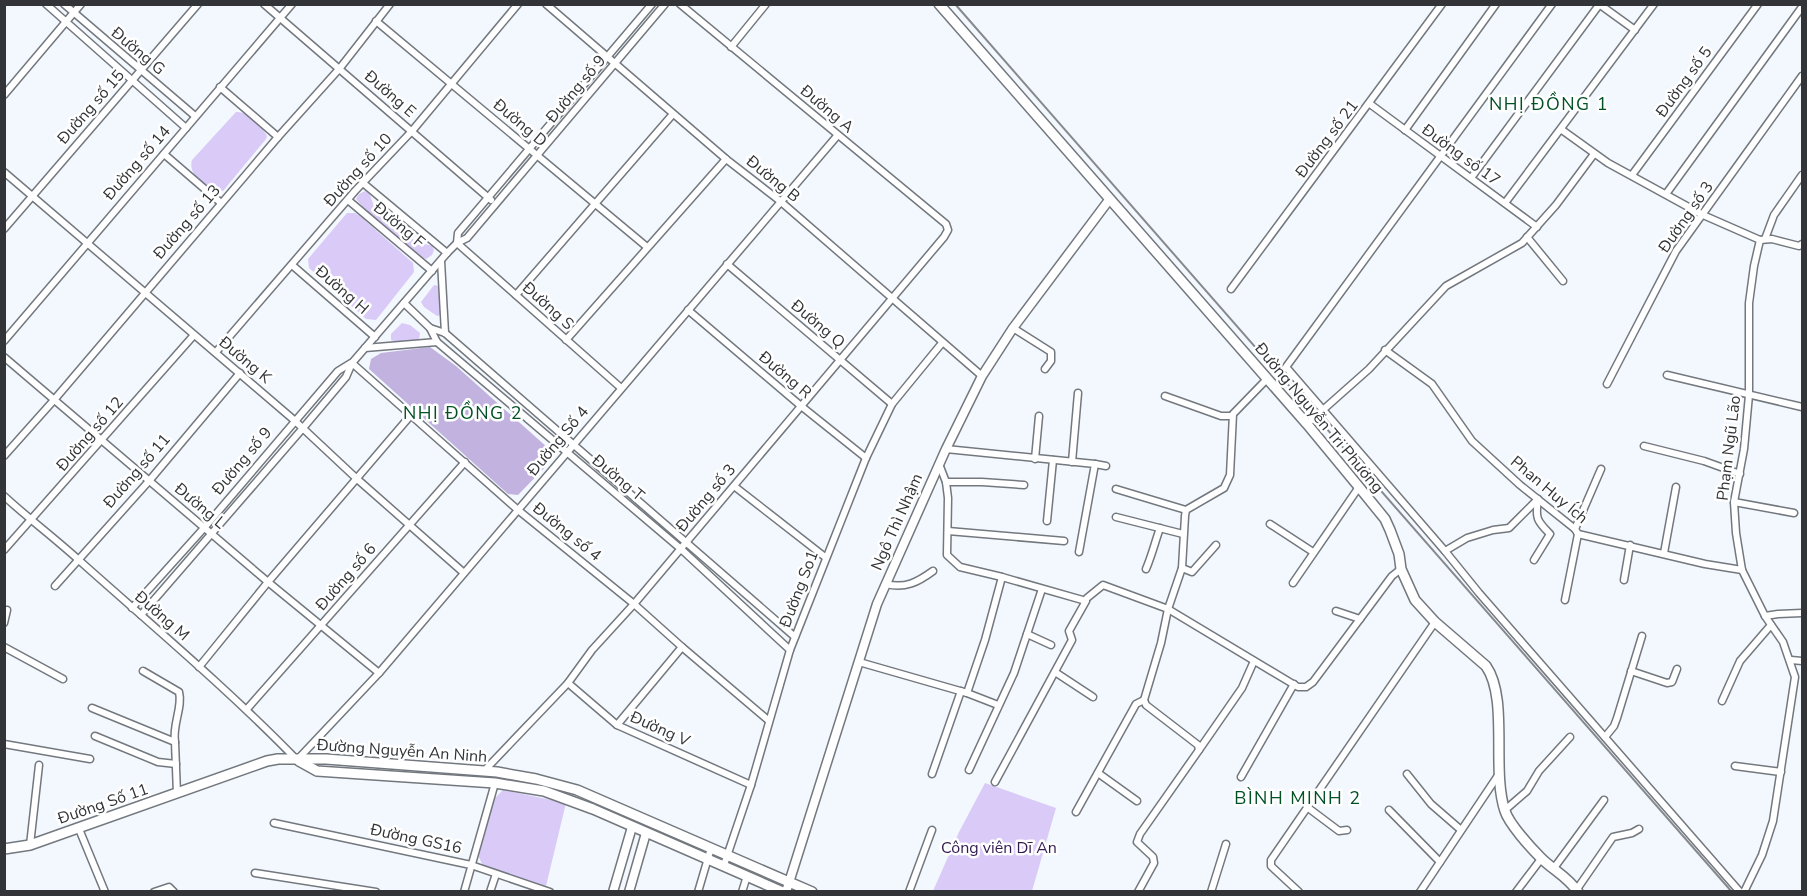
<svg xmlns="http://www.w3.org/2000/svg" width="1807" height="896" font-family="'Nunito Sans',sans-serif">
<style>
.green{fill:#d9caf7}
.forest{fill:#c2b2df}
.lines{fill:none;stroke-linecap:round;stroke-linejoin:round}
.minor-casing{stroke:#73787e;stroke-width:9}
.tertiary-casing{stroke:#73787e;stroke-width:11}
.secondary-casing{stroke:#73787e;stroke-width:12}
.minor{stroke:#fff;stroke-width:6}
.tertiary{stroke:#fff;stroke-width:8}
.secondary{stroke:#fff;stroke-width:9}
.rail{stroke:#86898d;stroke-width:2}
.labels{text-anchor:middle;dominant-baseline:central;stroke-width:5;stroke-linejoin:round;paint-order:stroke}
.street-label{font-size:16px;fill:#323437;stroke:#fff}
.park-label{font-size:16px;fill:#331b50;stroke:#fff}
.neighbourhood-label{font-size:18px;letter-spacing:1.5px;fill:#015125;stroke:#fff}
</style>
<rect width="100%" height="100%" fill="#f3f8fe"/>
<g class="green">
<path d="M236 112C248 111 261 126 267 136L266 139 223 191C209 193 187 175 192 160Z"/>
<path d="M365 191 370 195 374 206 415 241 432 246 434 250 432 255 426 259 421 257 367 212 356 199 359 194Z"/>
<path d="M347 213H355L361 217 413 263 414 272 376 320 366 319 309 268 308 259Z"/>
<path d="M434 285 439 286 440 289 441 315 437 316 424 307 421 302Z"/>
<path d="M402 323 410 325 420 333 419 340 396 342 391 340V334Z"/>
<path d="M985 783 1056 808 1032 891H933L959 832Z"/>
<path d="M503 790 566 803 546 886 483 866 477 853 493 800Z"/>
</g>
<path class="forest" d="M430 347 456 366 548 448 550 459 548 464 518 495 508 494 369 369 371 359 381 353Z"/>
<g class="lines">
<g class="minor-casing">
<g id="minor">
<path d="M46 4 186 128"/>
<path d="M64 4 195 116"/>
<path d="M264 4 491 200"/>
<path d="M546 4 726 159 780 201 982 376"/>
<path d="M1552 4 1286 367 1445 551 1479 593 1740 892"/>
<path d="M1599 4 1635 30"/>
<path d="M376 21 647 247"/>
<path d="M731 47 766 4"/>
<path d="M220 87 278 137"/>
<path d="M4 95 81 4"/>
<path d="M1370 104 1537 227"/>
<path d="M1405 130 1496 4"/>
<path d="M1562 130 1608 163 1703 215 1760 240 1772 239 1799 246 1802 244"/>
<path d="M164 154 221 203"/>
<path d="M4 172 294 420 356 478 464 573"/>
<path d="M1632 175 1758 4"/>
<path d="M1471 178 1599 5"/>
<path d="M363 183 447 253"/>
<path d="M1666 194 1802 7"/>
<path d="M348 200 432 271"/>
<path d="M1505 203 1654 4"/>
<path d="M4 229 198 4"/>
<path d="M1527 237 1563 281"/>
<path d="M1765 239 1774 215 1802 175"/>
<path d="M457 243 458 233 652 4"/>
<path d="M457 243 621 388"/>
<path d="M441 261 445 333"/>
<path d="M727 264 892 404"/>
<path d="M292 265 375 337"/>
<path d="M1231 289 1442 4"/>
<path d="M516 295 673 114"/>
<path d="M404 303 430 328 437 342 681 549 790 650"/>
<path d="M688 310 801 406 866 458"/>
<path d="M430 328 445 333 795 637"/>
<path d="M1013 328 1051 352V361L1045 369"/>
<path d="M566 340 726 159"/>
<path d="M4 341 292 4"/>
<path d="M365 348 437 342"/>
<path d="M1385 350 1432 384 1472 441 1520 485 1575 529 1578 534 1705 564 1742 570"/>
<path d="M216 352 355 191 412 131 518 4"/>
<path d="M4 357 268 582 379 673"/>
<path d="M352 363 518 510 634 604 682 647 768 720"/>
<path d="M1667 375 1802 407"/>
<path d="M1607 384 1676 251 1802 76"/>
<path d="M1165 396 1221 416H1232"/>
<path d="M1307 424 1369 369 1446 286 1522 243 1556 205 1594 154"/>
<path d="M1644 446 1704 461 1740 474"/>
<path d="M946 449 1095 464 1079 552"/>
<path d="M4 456 54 400 278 137 340 68 390 4"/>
<path d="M1035 459 1039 416"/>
<path d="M1072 462 1078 393"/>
<path d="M939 464 946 482 948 498 947 555 960 567 1002 577 1086 601 1069 631 1072 640 995 782"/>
<path d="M1095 464 1106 466"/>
<path d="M946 482H982L1024 485"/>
<path d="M734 486 825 557"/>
<path d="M1116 489 1186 510"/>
<path d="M4 496C29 519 56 539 81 562 154 627 229 690 297 760L379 673 837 136"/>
<path d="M1734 502 1794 513"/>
<path d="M1116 517 1183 534"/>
<path d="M1047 521 1053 460"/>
<path d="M1270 524 1313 552"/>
<path d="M1575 529 1601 469"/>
<path d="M948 531 1064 541"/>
<path d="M4 550 194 335"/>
<path d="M1445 551 1467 538 1493 530 1509 528 1538 499"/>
<path d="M1664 553 1676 487"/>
<path d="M1534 560 1550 534C1537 521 1535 518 1538 500"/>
<path d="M1182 568 1192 572 1216 545"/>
<path d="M1146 569C1152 555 1155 542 1160 528"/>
<path d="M1624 580 1630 545"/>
<path d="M1293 583 1359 487"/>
<path d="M886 584C905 589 918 582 933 571"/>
<path d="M55 586 149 481 240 373"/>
<path d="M1087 598 1103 585 1168 609 1298 687H1306L1313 682 1392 576 1401 569"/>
<path d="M1565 600 1578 534"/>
<path d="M132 608 204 528 338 371 351 363"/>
<path d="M1336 611 1360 619"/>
<path d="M141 615 303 428 346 377 352 363 447 253 457 243 467 238 665 4"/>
<path d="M1765 616 1778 614 1802 613"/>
<path d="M4 623 7 610"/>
<path d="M1027 634 1051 645"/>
<path d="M4 647 63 679"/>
<path d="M1791 660 1802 661"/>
<path d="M859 662 967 693 998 705"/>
<path d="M199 667 268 582 411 415"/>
<path d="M143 671 179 692C183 707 172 725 175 742"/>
<path d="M1631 671 1667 683 1672 682 1677 669"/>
<path d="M1055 672 1093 697"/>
<path d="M568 683 617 725 751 785"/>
<path d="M967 693 985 640 1002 577"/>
<path d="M1722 701 1740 661 1771 625"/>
<path d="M92 708 175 742 177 794"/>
<path d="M247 709 465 462"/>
<path d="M617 725 682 647"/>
<path d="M95 736 158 762 176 764"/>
<path d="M1605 737 1614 726 1617 718 1642 636"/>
<path d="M4 744 90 759"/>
<path d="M1199 750 1242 688 1254 661"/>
<path d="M1735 766 1781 772"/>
<path d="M969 770 1014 673 1042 589"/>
<path d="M484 771 568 683 592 650 634 604 944 237 948 230 946 224 680 4"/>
<path d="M1098 773 1137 801"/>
<path d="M932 774 961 691"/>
<path d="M1407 774 1431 804 1461 830"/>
<path d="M1241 777 1294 684"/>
<path d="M1307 807 1339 831 1347 830"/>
<path d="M1389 810 1440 862"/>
<path d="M1505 810 1527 791 1539 771 1570 737"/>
<path d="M1076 812 1136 704 1144 700"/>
<path d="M274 823 471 865 550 892"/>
<path d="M79 829 105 892"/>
<path d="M30 845 39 765"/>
<path d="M724 865 751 785 790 650 866 458 892 404 942 343"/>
<path d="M1554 868 1604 800"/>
<path d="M255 873 376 892"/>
<path d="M154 892 169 887 174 892"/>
<path d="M464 892 495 783"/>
<path d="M490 892 496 874"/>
<path d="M698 892 711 848"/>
<path d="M742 892 747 876"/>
<path d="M909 892 932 830"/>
<path d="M1138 892 1154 863 1153 857 1137 842 1140 834 1199 750 1198 745 1146 705 1144 700 1161 643 1168 609 1182 568 1185 516 1186 510 1224 488 1230 475 1233 414 1267 379"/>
<path d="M1211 892 1226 844"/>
<path d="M1299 892 1271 866V860L1435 622"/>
<path d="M1420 892 1499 774"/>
<path d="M1516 892 1541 859"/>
<path d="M1575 892 1613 837 1632 833 1639 829"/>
<path d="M1744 892 1762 855 1773 821 1795 677 1783 642 1765 616 1742 570 1736 533 1734 502 1744 449 1749 395V303L1754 266 1760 240"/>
</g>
</g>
<g class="tertiary-casing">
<g id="tertiary">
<path d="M613 892 632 827"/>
<path d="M629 892 646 833"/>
<path d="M786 892 877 604 946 449 982 376 1013 328 1109 200"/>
</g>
</g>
<g class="secondary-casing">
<g id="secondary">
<path d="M939 4 1307 424 1359 487 1385 519 1390 530 1399 554 1401 569 1415 600 1435 622 1486 666C1509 699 1491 770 1505 811 1509 824 1531 848 1541 858 1553 870 1568 877 1578 892"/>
<path d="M299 761 317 771 495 783 544 791 593 809 783 892"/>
<path d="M4 849 30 845 267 761 278 759H326L497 772 536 779 577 790 812 892"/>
</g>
</g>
<use href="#minor" class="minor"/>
<use href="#tertiary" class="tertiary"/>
<use href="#secondary" class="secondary"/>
<path class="rail" d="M955 4 1732 892"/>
</g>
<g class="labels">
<g class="street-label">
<text transform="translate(138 51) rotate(40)">Đường G</text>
<text transform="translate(1684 82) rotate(-54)">Đường số 5</text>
<text transform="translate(576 89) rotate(-50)">Đường số 9</text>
<text transform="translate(390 94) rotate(41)">Đường E</text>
<text transform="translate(91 107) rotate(-49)">Đường số 15</text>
<text transform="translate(827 109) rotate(40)">Đường A</text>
<text transform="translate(520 123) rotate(40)">Đường D</text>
<text transform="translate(1327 139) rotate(-53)">Đường số 21</text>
<text transform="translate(1461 155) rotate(36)">Đường số 17</text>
<text transform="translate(137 163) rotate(-49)">Đường số 14</text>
<text transform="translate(358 170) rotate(-48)">Đường số 10</text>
<text transform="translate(773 179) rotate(39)">Đường B</text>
<text transform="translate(1686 217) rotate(-55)">Đường số 3</text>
<text transform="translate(187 222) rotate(-49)">Đường số 13</text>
<text transform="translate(399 225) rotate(40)">Đường F</text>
<text transform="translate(342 290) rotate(41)">Đường H</text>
<text transform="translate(548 306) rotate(42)">Đường S</text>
<text transform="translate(818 324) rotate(40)">Đường Q</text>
<text transform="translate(245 360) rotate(40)">Đường K</text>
<text transform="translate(785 375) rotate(40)">Đường R</text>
<text transform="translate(1319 418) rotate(50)">Đường Nguyễn Tri Phương</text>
<text transform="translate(90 434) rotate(-49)">Đường số 12</text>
<text transform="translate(558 441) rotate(-50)">Đường Số 4</text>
<text transform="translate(1729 448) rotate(-83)">Phạm Ngũ Lão</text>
<text transform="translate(242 461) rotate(-50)">Đường số 9</text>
<text transform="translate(137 471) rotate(-49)">Đường số 11</text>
<text transform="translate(618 478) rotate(40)">Đường T</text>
<text transform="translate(1549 490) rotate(40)">Phan Huy Ích</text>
<text transform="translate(706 498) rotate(-50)">Đường số 3</text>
<text transform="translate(200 506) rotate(40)">Đường L</text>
<text transform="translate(897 522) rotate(-66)">Ngô Thì Nhậm</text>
<text transform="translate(567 532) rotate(39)">Đường số 4</text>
<text transform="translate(346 577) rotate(-49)">Đường số 6</text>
<text transform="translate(799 589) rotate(-69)">Đường So1</text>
<text transform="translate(162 616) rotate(41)">Đường M</text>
<text transform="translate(660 729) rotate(24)">Đường V</text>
<text transform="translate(402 751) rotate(4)">Đường Nguyễn An Ninh</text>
<text transform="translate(103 804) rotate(-19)">Đường Số 11</text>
<text transform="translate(416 839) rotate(12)">Đường GS16</text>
</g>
<g class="park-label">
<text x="999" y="848">Công viên Dĩ An</text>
</g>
<g class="neighbourhood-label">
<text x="1549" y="104">NHỊ ĐỒNG 1</text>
<text x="463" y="413">NHỊ ĐỒNG 2</text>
<text x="1298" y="798">BÌNH MINH 2</text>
</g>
</g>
<rect width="1807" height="896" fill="none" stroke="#323437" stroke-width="12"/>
</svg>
